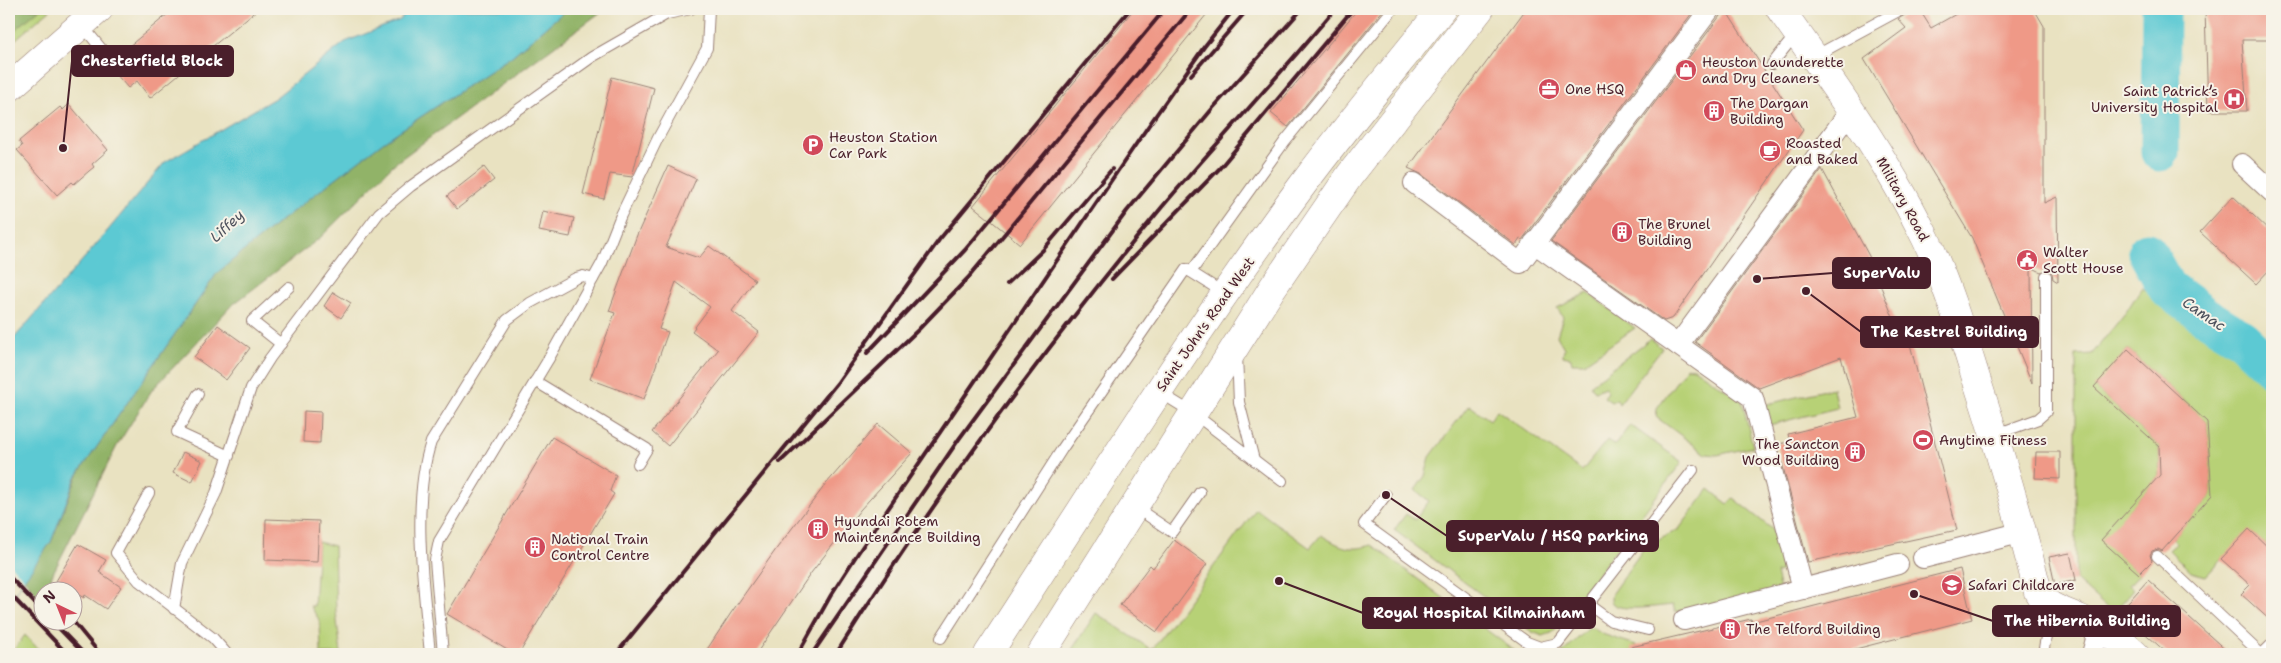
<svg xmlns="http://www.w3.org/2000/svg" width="2281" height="663" font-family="'Shantell Sans',sans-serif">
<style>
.green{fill:#b7d176;stroke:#807850}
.forest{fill:#91b367;stroke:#6e6949}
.water{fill:#5cc9d3;stroke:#53747f}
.pier{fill:#e9e2c1}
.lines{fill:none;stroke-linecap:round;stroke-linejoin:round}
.river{stroke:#5cc9d3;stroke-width:39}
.building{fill:#ef9987}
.lane-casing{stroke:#9a8076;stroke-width:12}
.street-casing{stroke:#9a8076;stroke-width:22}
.secondary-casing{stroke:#9a8076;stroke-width:29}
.lane{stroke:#fff;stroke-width:10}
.street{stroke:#fff;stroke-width:20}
.secondary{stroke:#fff;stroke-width:28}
.rail{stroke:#4a1f2b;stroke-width:4}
.labels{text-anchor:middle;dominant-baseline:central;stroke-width:4;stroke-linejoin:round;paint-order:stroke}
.poi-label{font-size:14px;fill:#4a1f2b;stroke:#f7f3e8;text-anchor:start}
.street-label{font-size:14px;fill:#4a1f2b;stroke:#f7f3e8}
.water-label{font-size:15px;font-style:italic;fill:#4f525d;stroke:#f7f3e8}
.leader{fill:none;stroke:#4a1f2b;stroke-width:2}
.callout-dot{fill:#4a1f2b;stroke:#f7f3e8;stroke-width:2}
.callout{fill:#4a1f2b;stroke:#4a1f2b;stroke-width:2}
.callout-label{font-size:15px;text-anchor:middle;font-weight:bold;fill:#fff}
</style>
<rect width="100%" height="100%" fill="#f7f3e8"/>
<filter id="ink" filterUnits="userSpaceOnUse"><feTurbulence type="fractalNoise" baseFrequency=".02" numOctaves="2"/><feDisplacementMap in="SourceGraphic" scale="10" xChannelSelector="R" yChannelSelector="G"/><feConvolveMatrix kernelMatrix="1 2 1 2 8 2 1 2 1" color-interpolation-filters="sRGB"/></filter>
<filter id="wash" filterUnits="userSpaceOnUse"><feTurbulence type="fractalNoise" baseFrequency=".0096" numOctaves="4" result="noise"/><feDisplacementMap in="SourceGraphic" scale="20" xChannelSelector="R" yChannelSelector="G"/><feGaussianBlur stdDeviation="1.12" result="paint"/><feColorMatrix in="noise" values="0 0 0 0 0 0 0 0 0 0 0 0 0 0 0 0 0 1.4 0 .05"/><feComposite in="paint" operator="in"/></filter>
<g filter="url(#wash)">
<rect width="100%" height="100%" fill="#e9e2c1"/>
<g class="green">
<path d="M9 9H51L9 45Z"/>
<path d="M2142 287 2215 336 2272 390V551L2249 530 2206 576 2191 572 2169 550 2177 543 2173 538 2212 495 2207 422 2128 349 2095 388 2159 446 2160 475 2102 540 2139 574 2129 585 2134 589 2113 613 2076 580V355L2092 354 2126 312Z"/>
<path d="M1588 293 1635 328 1584 363H1572L1571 358 1563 356 1564 348 1557 336 1563 317 1557 308Z"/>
<path d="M1650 339 1662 348 1619 404 1617 399 1611 402 1604 397 1608 392 1605 387 1595 391 1590 385Z"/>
<path d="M1687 367 1694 368 1742 401 1753 447 1717 455 1706 454 1656 417 1657 408Z"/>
<path d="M1833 388 1837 408 1769 425 1764 405Z"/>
<path d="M1469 405 1490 420 1497 410 1582 471 1607 440 1615 445 1630 425 1682 462 1554 632 1543 636 1532 632 1394 530 1406 514 1415 520 1429 501 1415 490 1425 476 1430 457Z"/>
<path d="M1709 489 1728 504 1733 498 1772 529 1787 570 1776 573 1780 590 1675 612 1673 605C1660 606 1622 612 1613 604 1610 601 1611 597 1612 593L1644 548 1679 529Z"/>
<path d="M1256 509 1310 548 1321 535C1341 547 1349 552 1372 545L1519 654H1069L1096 613 1152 650Z"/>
<path d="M318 542 334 546 336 612 341 654H321L320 621 310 606H314Z"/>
<path d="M1589 628H1593L1602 634 1636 645 1629 654H1561Z"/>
<path d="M25 635 43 654H44H11Z"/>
</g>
<g class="forest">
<path d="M9 9H40L9 35Z"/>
<path d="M567 9H605L394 164 321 237 231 306 152 390 118 444 51 577 69 590H42V599L24 579 51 542 78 474 217 273 279 222 383 142 512 56Z"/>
</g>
<path class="water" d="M409 9H567L512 56 383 142 279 222 217 273 76 477 51 542 9 601V344L94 247 165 162 275 98 345 42 400 20Z"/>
<path class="pier" d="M9 564 24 579 9 601Z"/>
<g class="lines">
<g class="river">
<path d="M2160 152 2161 9"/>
<path d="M2147 252 2167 288 2205 316 2242 339 2272 368"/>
</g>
</g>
<g id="blocks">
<g class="building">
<path d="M174 9H258L150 98 137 81 128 88 116 74 124 68 116 57Z"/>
<path d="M1134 9H1211L1020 244 973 206Z"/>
<path d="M1358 9H1384L1288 127 1271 113Z"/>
<path d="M1526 9H1695L1522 240 1520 239 1516 245 1421 174 1408 168Z"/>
<path d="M1722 9H1725L1803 130 1673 318 1664 321 1551 241 1720 16Z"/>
<path d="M1915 9H1919L1931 28 1965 9H2034L2044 26V203L2057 197 2058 282 2053 279 2052 273 2049 270 2041 272 2031 267 2032 383 1972 238 1864 59 1906 28 1898 19Z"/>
<path d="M2205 9H2272V40H2242L2247 111H2208Z"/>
<path d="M612 77 654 88 632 177 610 174 604 199 583 194Z"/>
<path d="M69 104 108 150 92 164 94 167 89 171 74 184 72 182 57 195 17 150 22 146 19 141 60 107 63 110Z"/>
<path d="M668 166 696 179 666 247 699 258 709 246 755 280 732 311 759 332 668 446 652 432 718 350 692 331 710 307 676 282 659 329 668 332 644 399 590 379 615 313 609 311 637 235Z"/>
<path d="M484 167 494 180 457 209 447 196Z"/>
<path d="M1822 169 1869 256 1894 320 1908 336 1957 530 1808 562 1777 444 1790 442 1788 434 1858 417 1841 357 1759 388 1695 342Z"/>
<path d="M2233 196 2272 233V267L2256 284 2200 232Z"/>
<path d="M543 211 574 218 570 237 539 231Z"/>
<path d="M333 292 351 303 341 318 324 306Z"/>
<path d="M218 325 250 348 226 380 194 357Z"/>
<path d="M2128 349 2207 422 2212 495 2162 551 2158 549 2152 551 2150 555 2152 561 2139 574 2101 540 2160 475 2159 446 2094 387Z"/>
<path d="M304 411 321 412 320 443 303 442Z"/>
<path d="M878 424 912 453 860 510 811 573 756 654H704L731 613 777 548 826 484Z"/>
<path d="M552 437 616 475 610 491 614 494 519 654H514L447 614Z"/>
<path d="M183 452 202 461 192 482 173 473Z"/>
<path d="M2036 452H2060V479L2035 478Z"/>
<path d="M266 519 319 521 317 562 265 560Z"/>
<path d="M2249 529 2272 551V622L2241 594 2250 585 2221 559Z"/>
<path d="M1174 540 1207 564 1157 632 1120 605 1150 565 1153 568Z"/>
<path d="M78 544 106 560 99 572 121 587 106 609 85 595 84 598 56 581Z"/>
<path d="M2070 553 2076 580 2055 585 2049 557Z"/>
<path d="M1960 569 1972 619 1836 654H1632L1631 647 1751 619 1752 622Z"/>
<path d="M2148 580 2230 654H2168L2120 611Z"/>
</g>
</g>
</g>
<g filter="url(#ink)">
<use href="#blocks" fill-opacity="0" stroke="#9a8076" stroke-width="1"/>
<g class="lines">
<g class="lane-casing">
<g id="lane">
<path d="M82 25 112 62"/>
<path d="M1815 56 1902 9"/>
<path d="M1772 64 1796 34"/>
<path d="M1191 272 1285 141 1393 9"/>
<path d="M281 344 252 321 289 287"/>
<path d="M1237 355 1239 402 1254 460"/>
<path d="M535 381 647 449 638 464"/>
<path d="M1159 392 1193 413 1282 481"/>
<path d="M198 394 177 432 229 456"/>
<path d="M1994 435 2038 419 2046 412V276"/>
<path d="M149 493 116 553 139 581 213 638 227 654"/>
<path d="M1386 495 1364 524 1527 642 1540 647 1558 643 1693 470"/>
<path d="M1135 507 1172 532 1200 492"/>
<path d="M2157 556 2261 654"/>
<path d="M1589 605 1611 621 1648 630"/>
<path d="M174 609 182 563 216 493 251 388 270 358 379 213 411 186 592 57 667 14 691 9"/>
<path d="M941 638 1062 449 1186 269 1224 293"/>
<path d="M430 654C424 590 411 503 431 442L507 320 530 303 576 278 583 276 593 279"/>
<path d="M443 654 435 560 439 541 548 360 602 263 621 215 658 138 707 48 709 9"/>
<path d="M2043 654 2051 608"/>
<path d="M2262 654 2272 644"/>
</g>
</g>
<g class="street-casing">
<g id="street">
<path d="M2242 164 2272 192"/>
<path d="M1414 183 1520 263 1710 9"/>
<path d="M1534 243 1753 398 1803 589"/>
<path d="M1678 345 1851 110"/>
<path d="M1923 558 2023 532"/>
<path d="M1684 620 1898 564"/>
<path d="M2092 654 2099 628"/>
</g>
</g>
<g class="secondary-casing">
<g id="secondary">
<path d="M1780 9C1832 82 1886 157 1926 239 1947 284 1961 330 1976 378 1999 449 2020 520 2038 592 2048 610 2066 611 2083 620 2102 629 2120 640 2135 654"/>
<path d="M9 88 99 9"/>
<path d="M988 654C1091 496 1191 335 1304 183 1348 124 1396 67 1442 9"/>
<path d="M1041 654 1273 287 1350 175 1480 9"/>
</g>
</g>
<use href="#lane" class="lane"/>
<use href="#street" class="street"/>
<use href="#secondary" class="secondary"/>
<g class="rail">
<path d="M1191 75 1248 9"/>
<path d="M1112 279 1219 169 1353 9"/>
<path d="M1007 284 1043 250 1112 169"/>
<path d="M867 353 965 250 1165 9"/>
<path d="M780 462 919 329 968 278 1191 9"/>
<path d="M9 576 42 611"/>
<path d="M9 593 67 654"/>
<path d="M51 620 84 654"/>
<path d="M72 620 100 654"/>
<path d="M616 654 838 382 939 240 1130 9"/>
<path d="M798 654 831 595 858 553 1149 125 1204 47 1234 9"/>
<path d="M812 654 959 439 1127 211 1213 108 1302 9"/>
<path d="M836 654C934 498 1044 349 1162 207 1219 140 1279 76 1335 9"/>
</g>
</g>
</g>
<defs>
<g id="shop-disc" transform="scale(1.125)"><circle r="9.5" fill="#d1495b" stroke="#f7f3e8"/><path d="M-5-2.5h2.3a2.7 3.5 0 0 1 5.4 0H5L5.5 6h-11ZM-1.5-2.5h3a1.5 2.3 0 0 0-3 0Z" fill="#fff"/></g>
<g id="office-disc" transform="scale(1.125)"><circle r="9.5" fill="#d1495b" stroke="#f7f3e8"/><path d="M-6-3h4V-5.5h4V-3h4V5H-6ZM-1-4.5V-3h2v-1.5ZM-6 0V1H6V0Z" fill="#fff"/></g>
<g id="hospital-disc" transform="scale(1.125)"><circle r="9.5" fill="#d1495b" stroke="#f7f3e8"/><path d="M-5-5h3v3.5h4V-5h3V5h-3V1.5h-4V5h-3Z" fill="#fff"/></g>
<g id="building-disc" transform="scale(1.125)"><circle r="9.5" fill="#d1495b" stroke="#f7f3e8"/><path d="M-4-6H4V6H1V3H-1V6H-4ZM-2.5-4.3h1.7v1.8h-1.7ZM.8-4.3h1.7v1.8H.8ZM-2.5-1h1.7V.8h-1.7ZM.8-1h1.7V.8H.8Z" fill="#fff"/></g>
<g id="parking-disc" transform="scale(1.125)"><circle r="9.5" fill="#d1495b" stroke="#f7f3e8"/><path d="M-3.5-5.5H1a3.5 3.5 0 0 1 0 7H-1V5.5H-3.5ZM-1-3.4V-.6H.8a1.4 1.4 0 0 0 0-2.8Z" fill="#fff"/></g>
<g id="cafe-disc" transform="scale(1.125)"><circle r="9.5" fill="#d1495b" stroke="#f7f3e8"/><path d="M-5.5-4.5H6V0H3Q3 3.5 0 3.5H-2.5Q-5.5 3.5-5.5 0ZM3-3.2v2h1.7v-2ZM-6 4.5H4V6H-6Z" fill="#fff"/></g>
<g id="civic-disc" transform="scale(1.125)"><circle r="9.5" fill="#d1495b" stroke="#f7f3e8"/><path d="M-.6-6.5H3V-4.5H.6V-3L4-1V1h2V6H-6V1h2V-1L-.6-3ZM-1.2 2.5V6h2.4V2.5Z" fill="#fff"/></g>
<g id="stadium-disc" transform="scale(1.125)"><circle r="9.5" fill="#d1495b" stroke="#f7f3e8"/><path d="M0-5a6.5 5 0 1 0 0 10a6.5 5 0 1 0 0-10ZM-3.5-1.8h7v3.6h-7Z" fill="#fff"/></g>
<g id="school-disc" transform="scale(1.125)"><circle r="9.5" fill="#d1495b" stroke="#f7f3e8"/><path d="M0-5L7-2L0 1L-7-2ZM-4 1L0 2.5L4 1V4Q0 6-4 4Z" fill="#fff"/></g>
</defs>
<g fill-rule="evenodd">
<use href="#shop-disc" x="1686" y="70"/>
<use href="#office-disc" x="1549" y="89"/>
<use href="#hospital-disc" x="2234" y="99"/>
<use href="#building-disc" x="1714" y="111"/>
<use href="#parking-disc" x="813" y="145"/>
<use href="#cafe-disc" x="1770" y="151"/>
<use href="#building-disc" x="1622" y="232"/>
<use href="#civic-disc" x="2027" y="260"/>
<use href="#stadium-disc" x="1923" y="440"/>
<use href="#building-disc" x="1855" y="452"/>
<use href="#building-disc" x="818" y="529"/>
<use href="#building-disc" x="535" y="547"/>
<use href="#school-disc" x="1952" y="585"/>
<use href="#building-disc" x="1730" y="629"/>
</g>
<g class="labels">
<g class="poi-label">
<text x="1702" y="62">Heuston Launderette<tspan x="1702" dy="16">and Dry Cleaners</tspan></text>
<text x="1565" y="89">One HSQ</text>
<text x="2218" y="91" text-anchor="end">Saint Patrick’s<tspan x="2218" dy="16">University Hospital</tspan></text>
<text x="1730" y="103">The Dargan<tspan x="1730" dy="16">Building</tspan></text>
<text x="829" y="137">Heuston Station<tspan x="829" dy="16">Car Park</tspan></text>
<text x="1786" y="143">Roasted<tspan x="1786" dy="16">and Baked</tspan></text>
<text x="1638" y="224">The Brunel<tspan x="1638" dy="16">Building</tspan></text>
<text x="2043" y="252">Walter<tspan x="2043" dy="16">Scott House</tspan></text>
<text x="1939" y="440">Anytime Fitness</text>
<text x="1839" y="444" text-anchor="end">The Sancton<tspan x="1839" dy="16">Wood Building</tspan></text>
<text x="834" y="521">Hyundai Rotem<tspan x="834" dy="16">Maintenance Building</tspan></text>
<text x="551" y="539">National Train<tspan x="551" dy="16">Control Centre</tspan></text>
<text x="1968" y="585">Safari Childcare</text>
<text x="1746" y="629">The Telford Building</text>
</g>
<g class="street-label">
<text transform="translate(1903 199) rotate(61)">Military Road</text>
<text transform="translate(1205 324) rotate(-55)">Saint John's Road West</text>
</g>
<g class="water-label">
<text transform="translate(227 226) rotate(-43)">Liffey</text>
<text transform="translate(2204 314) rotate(34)">Camac</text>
</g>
</g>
<path class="leader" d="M63 148L72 61M1757 279L1833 273M1806 291L1861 332M1386 495L1447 536M1279 581L1363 613M1914 594L1993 621"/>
<g class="callout-dot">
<circle cx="63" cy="148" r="5"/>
<circle cx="1757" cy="279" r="5"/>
<circle cx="1806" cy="291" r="5"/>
<circle cx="1386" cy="495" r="5"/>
<circle cx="1279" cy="581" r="5"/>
<circle cx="1914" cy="594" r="5"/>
</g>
<g class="callout">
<rect x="72" y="46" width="161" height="30" rx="5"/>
<rect x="1833" y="258" width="97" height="30" rx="5"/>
<rect x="1861" y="317" width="177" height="30" rx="5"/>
<rect x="1447" y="521" width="211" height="30" rx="5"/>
<rect x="1363" y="598" width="232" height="30" rx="5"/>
<rect x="1993" y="606" width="187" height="30" rx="5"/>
</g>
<g class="callout-label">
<text x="152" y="66">Chesterfield Block</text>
<text x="1882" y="278">SuperValu</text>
<text x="1949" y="337">The Kestrel Building</text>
<text x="1553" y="541">SuperValu / HSQ parking</text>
<text x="1479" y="618">Royal Hospital Kilmainham</text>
<text x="2087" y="626">The Hibernia Building</text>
</g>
<rect width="2281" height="663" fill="none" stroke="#f7f3e8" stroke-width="30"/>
<g transform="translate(58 606) rotate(317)"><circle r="24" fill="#f7f3e8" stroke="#b29e9c"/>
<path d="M0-4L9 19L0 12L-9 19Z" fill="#d1495b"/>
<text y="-8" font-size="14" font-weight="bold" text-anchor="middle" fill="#4a1f2b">N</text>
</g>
</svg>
